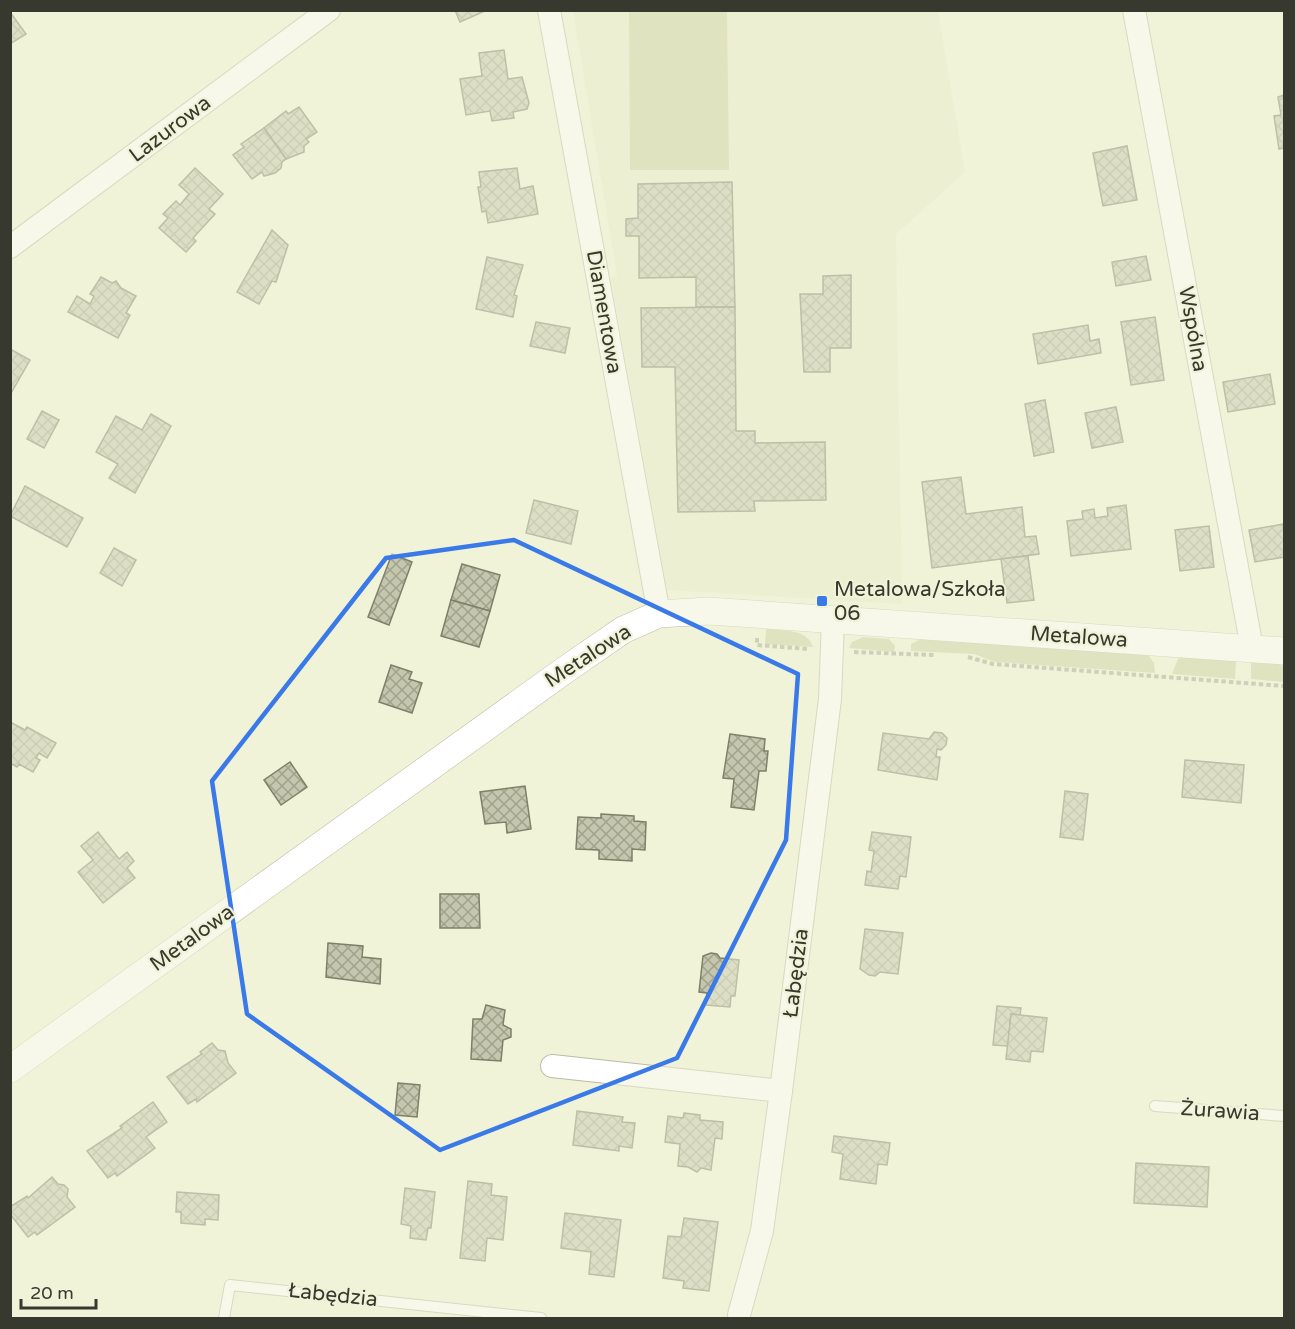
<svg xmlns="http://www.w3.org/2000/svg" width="1295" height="1329" font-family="'Varela Round',sans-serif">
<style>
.built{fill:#e9ebc9}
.green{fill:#cdd0a1}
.building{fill:url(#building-cross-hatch);stroke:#7e8068;stroke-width:1.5}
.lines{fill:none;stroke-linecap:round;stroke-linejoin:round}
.service-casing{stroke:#babca2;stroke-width:12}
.minor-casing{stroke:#babca2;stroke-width:24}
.tertiary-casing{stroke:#babca2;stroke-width:28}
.path{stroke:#a6a793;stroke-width:4;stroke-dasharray:4.5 3;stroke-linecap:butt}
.service{stroke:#fff;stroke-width:10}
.minor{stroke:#fff;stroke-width:22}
.tertiary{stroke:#fff;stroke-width:27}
.marked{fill:none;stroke:#3a79e8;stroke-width:4.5;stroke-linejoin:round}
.poi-dot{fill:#3a79e8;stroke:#f1f3d9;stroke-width:2}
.labels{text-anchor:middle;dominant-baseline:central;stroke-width:4.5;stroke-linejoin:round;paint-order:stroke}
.street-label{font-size:21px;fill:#38392e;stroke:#f1f3d9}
.poi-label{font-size:21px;fill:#38392e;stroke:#f1f3d9;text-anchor:start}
</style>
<defs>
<pattern id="building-cross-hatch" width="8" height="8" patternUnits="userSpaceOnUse" patternTransform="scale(1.5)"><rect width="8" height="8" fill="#c4c6ad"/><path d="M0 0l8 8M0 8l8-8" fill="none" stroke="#a0a28d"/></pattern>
</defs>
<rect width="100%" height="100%" fill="#f1f3d9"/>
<path class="built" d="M573 11H938L965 172 896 234 902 604 667 590 611 278 617 276Z"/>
<g class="green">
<path d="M629 11H727L729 170H630Z"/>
<path d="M766 629C783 631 807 628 813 647L765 644Z"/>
<path d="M863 637 889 639 895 646 894 652 849 648 852 642Z"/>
<path d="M923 638 1146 652 1154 663 1155 673 995 662 974 654 911 651V644Z"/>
<path d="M1188 655 1236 661 1235 679 1172 674 1178 659Z"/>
<path d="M1284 659V682L1251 679V662Z"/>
</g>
<g class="building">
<path d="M455 10H487L460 22Z"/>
<path d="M10 12 26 34 10 44Z"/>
<path d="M504 50 508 79 522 77 529 103 527 109 513 112 514 118 492 121 490 111 466 115 460 79 482 76 479 53Z"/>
<path d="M1284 95V148L1279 149 1274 116 1281 115 1278 97Z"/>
<path d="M299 107 317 132 306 139 309 142 304 146V152L286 159 264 128 286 111 288 114Z"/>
<path d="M264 128 286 159 282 162 281 168 275 173 264 176 262 172 252 179 233 155 244 147 241 144Z"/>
<path d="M1127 146 1137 200 1103 206 1093 153Z"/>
<path d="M195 168 223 194 209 209 215 214 193 238 196 241 186 252 159 228 168 218 163 214 176 201 180 205 189 194 179 185Z"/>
<path d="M517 168 520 189 533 186 538 214 488 223 486 211 482 212 478 187H481L479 172Z"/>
<path d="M732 182 735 307H696V277L639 278V236H626V219L638 218V184Z"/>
<path d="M272 230 288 245 276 282 272 281 259 304 237 292Z"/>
<path d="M1146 256 1151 280 1116 286 1112 262Z"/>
<path d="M487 257 523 265 514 295 517 296 513 317 476 309Z"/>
<path d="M851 275V348H830V372H804L800 294H823V276Z"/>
<path d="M101 277 112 283 116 281 121 288 136 296 126 313 130 315 118 338 68 312 77 296 90 304 94 296 90 294Z"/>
<path d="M735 307 736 431H755V443L825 442 826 500 754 501 755 511 678 512 675 367H642L641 308Z"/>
<path d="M1155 317 1164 380 1131 385 1121 322Z"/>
<path d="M536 322 570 328 565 353 530 346Z"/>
<path d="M1088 325 1090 341 1099 339 1101 353 1038 364 1033 334Z"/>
<path d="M10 349 30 360 10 395Z"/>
<path d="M1270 374 1275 404 1228 412 1223 382Z"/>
<path d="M1045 400 1054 452 1034 456 1025 404Z"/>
<path d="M1116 407 1123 442 1092 448 1085 413Z"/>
<path d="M42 411 59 420 44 448 27 439Z"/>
<path d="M151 414 171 426 135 493 109 478 118 464 96 452 116 416 142 430Z"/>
<path d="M961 477 966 514 1022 507 1025 537 1036 536 1039 554 932 568 922 482Z"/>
<path d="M25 486 83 518 67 547 10 516Z"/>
<path d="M534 500 578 511 571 544 526 533Z"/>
<path d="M1126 505 1131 549 1071 556 1067 521 1083 519 1082 511 1094 509 1095 518 1108 516 1107 508Z"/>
<path d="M1284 524V557L1255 562 1249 530Z"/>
<path d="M1209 526 1214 567 1180 571 1175 530Z"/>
<path d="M114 548 136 560 122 586 100 573Z"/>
<path d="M392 554 412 562 389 625 368 617Z"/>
<path d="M1028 556 1034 600 1007 603 1001 559Z"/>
<path d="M462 564 500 575 490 611 451 600Z"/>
<path d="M451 600 490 611 479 647 441 636Z"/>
<path d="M391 665 412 672 409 679 422 683 412 713 379 702Z"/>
<path d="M10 722 25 730 27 727 56 743 47 758 39 753 36 758 40 760 33 772 19 764 17 767 10 763Z"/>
<path d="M934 732 942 733 947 738 946 745 941 750 937 749 936 757H940L937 780 878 770 883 733 929 739Z"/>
<path d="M730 734 765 739 764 751H768L766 771H759L754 810 731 807 734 779 723 778Z"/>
<path d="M1185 760 1244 765 1241 803 1182 797Z"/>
<path d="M290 762 307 787 281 805 264 780Z"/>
<path d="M525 786 531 829 507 833 506 822 485 824 480 792Z"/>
<path d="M1065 791 1088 794 1083 840 1060 837Z"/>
<path d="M601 814 634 816V821L646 822 645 850 632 849V861L599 859V850L576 849 578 817 601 818Z"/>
<path d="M98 832 119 859 127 852 134 861 127 868 135 878 103 903 78 872 93 860 81 846Z"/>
<path d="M872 832 911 837 906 877 900 876 898 889 865 885 867 871 871 872 874 851 869 850Z"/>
<path d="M440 894H479L480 928H440Z"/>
<path d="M865 929 903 933 898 974 880 972 875 976 869 975 860 969Z"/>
<path d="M328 943 363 946 362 957 381 959 380 984 326 977Z"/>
<path d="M711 953 717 954 720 958 739 960 735 996H731L730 1007 706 1005 707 993 699 992 703 956Z"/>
<path d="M486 1005 505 1010 503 1025 511 1029V1037L503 1040 501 1061 471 1059 473 1019H482Z"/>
<path d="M997 1006 1021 1008 1020 1015 1011 1014 1008 1046 993 1045Z"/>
<path d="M1011 1014 1047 1018 1043 1052 1031 1051 1030 1062 1006 1059Z"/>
<path d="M212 1043 218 1050 225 1051 228 1063 236 1073 197 1102 196 1099 188 1104 167 1077 202 1054 200 1052Z"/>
<path d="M398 1083 420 1085 417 1117 395 1115Z"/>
<path d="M153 1102 167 1122 146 1137 155 1148 117 1176 115 1173 108 1178 87 1151 122 1128 120 1126Z"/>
<path d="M577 1111 623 1117 622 1122 635 1123 632 1148 619 1146V1151L573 1145Z"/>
<path d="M684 1113 700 1115V1120L723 1122 722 1139 715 1138 711 1170 701 1168 697 1172 688 1167 678 1166 680 1144 665 1142 668 1116 683 1118Z"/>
<path d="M834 1136 890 1143 887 1165 878 1164 876 1184 840 1179 843 1154 832 1152Z"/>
<path d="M1136 1163 1209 1167 1207 1207 1134 1203Z"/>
<path d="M52 1177 58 1184 64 1185 68 1189 67 1197 75 1207 37 1235 35 1232 28 1237 10 1214V1207L27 1196 28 1198Z"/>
<path d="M468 1181 492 1184 491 1195 507 1197 503 1240 487 1238 485 1261 460 1258Z"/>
<path d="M405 1188 435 1192 431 1228H428L426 1240 410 1238 411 1226 401 1224Z"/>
<path d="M177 1192 219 1195 218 1220 205 1219V1225L181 1223V1212H176Z"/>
<path d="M565 1213 621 1220 614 1277 589 1274 591 1252 561 1248Z"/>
<path d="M684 1218 718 1222 709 1291 683 1288 684 1281 663 1278 668 1236 681 1237Z"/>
</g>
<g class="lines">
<g class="service-casing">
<g id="service">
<path d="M1155 1106 1284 1116"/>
<path d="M224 1318 230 1285 541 1318"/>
</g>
</g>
<g class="minor-casing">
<g id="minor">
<path d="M549 10 659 614"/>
<path d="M1134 10 1252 648"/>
<path d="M10 247 329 10"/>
<path d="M552 1066 781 1091"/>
<path d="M739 1315 762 1231 781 1091 830 699 833 620"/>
</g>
</g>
<g class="tertiary-casing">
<path id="tertiary" d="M10 1069 565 670 623 630 659 614 709 611 1284 651"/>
</g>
<g class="path">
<path d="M757 638V645L808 649"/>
<path d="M854 652 934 655"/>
<path d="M968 657 993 664 1284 686"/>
</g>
<use href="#service" class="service"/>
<use href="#minor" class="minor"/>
<use href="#tertiary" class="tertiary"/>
</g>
<path d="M0 0H1295V1329H0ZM514 540 798 674 786 840 677 1058 440 1150 247 1014 212 781 386 558Z" fill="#f1f3d9" fill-opacity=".55" fill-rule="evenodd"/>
<path class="marked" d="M514 540 798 674 786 840 677 1058 440 1150 247 1014 212 781 386 558Z"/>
<rect class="poi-dot" x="816" y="595" width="12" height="12" rx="3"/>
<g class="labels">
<g class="street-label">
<text transform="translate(170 129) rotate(-37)">Lazurowa</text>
<text transform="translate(604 312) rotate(80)">Diamentowa</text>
<text transform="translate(1193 329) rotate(80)">Wspólna</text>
<text transform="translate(1079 637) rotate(4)">Metalowa</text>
<text transform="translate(588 656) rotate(-33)">Metalowa</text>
<text transform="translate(192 938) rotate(-36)">Metalowa</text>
<text transform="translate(796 973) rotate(-83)">Łabędzia</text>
<text transform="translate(1220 1111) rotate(4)">Żurawia</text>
<text transform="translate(333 1295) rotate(6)">Łabędzia</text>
</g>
<g class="poi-label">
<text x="834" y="589">Metalowa/Szkoła<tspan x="834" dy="24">06</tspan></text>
</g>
</g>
<rect width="1295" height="1329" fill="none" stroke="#38392e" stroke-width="24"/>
<path d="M21 1299v9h75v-9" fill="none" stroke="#38392e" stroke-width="3"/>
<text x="30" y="1299" font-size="18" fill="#38392e" stroke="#f1f3d9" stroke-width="4.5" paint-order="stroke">20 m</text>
</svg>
